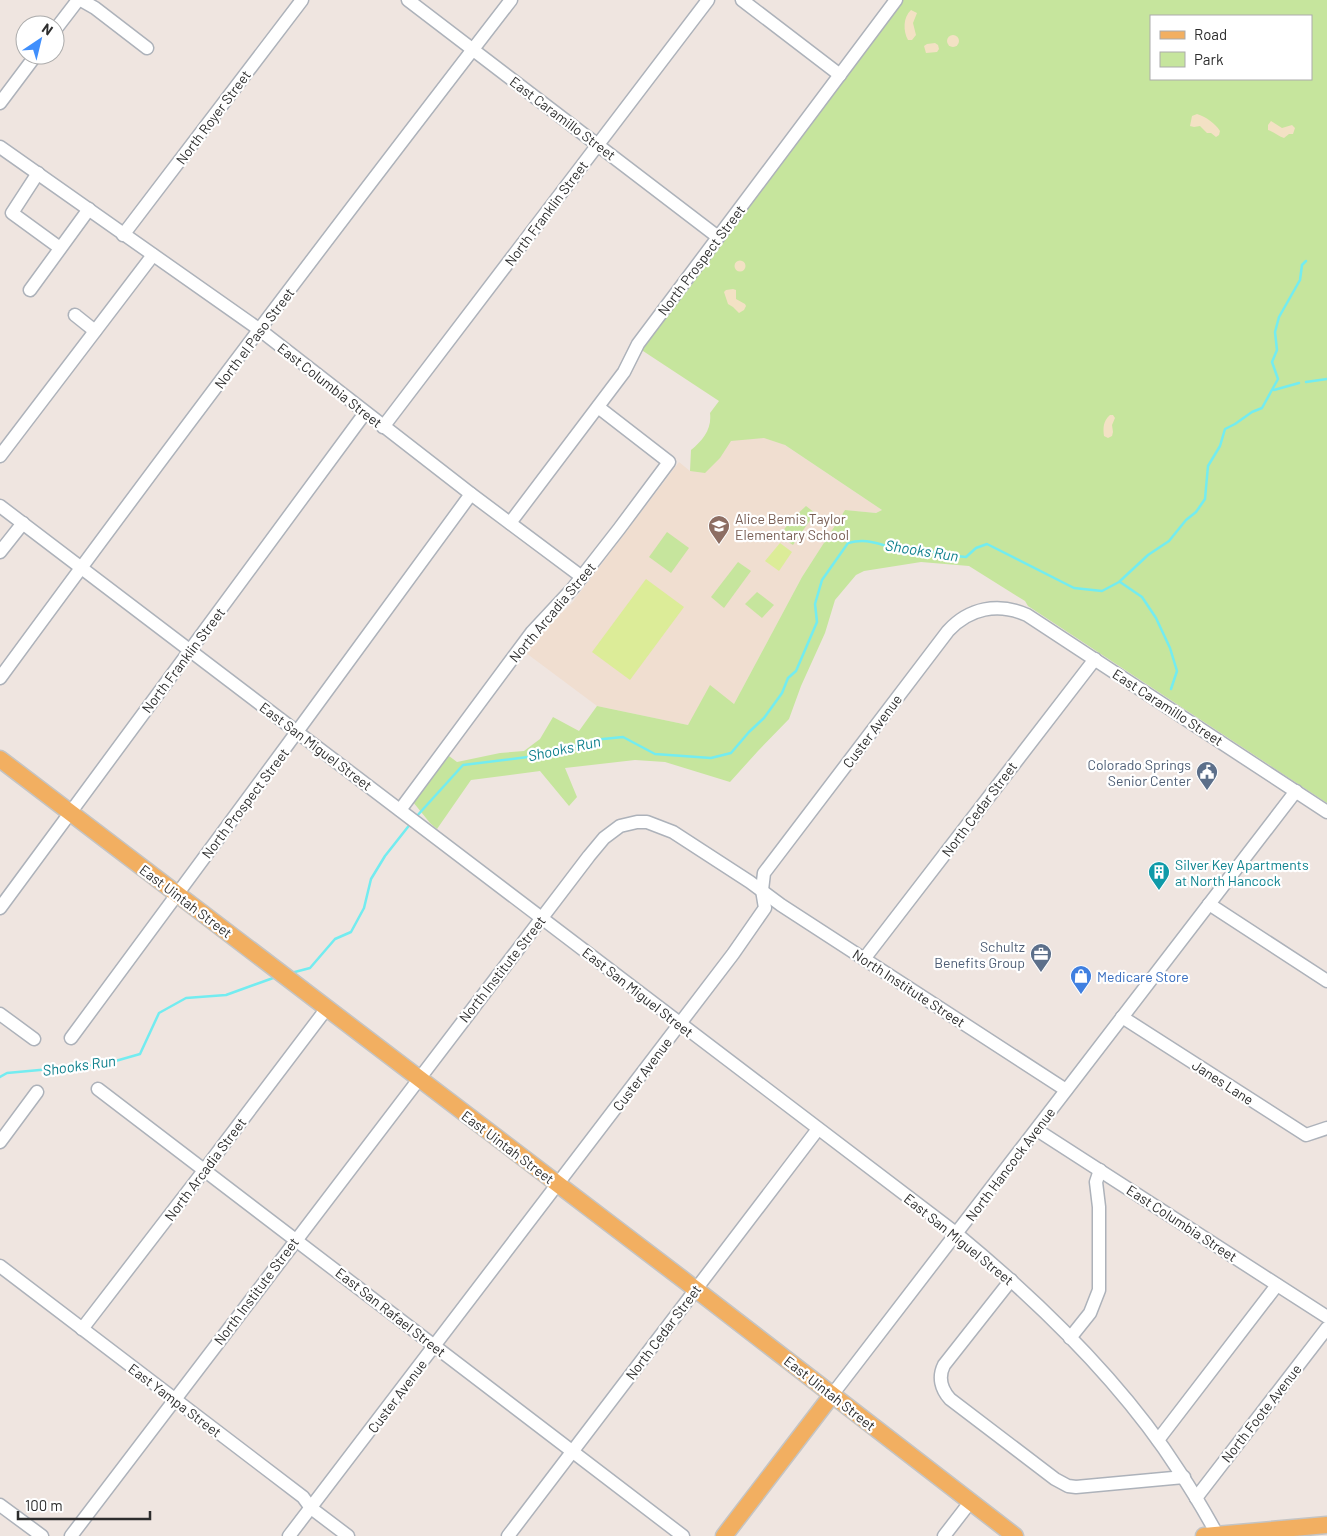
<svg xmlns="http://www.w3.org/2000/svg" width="1327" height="1536" font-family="Barlow,sans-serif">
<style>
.education{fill:#f0ded0}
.green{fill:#c6e59d;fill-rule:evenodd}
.sand{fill:#f3e1c4}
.pitch{fill:#dcec98}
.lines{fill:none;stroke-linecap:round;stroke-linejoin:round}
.stream{stroke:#73ecf0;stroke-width:2.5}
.minor-casing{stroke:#adb2ba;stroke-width:15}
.major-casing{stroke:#c4c4c4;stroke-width:19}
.minor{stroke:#fff;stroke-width:12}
.major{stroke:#f2af61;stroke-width:16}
.labels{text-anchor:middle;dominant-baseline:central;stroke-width:4.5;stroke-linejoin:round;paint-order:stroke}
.street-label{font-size:14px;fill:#2d2d2d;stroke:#fff}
.education-label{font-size:14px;fill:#785e54;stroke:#fff;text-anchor:start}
.service-label{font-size:14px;fill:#4e5e75;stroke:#fff;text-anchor:end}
.culture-label{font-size:14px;fill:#0d838f;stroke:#fff;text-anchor:start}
.shop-label{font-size:14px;fill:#366cbe;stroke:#fff;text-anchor:start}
.water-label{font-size:15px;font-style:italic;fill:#0d7f8c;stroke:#fff}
</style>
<rect width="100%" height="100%" fill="#efe5e0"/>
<path class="education" d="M734 411 882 510 876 513 845 510 802 577 734 704 688 725 597 706 522 650 572 603 679 462 690 471Z"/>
<g class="green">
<path d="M903 0H1327V803L1028 606 1025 601 969 566 921 562 864 571 856 575 835 600 825 633 801 686 789 719 758 751 730 782 665 762 635 760 565 768 577 797 569 806 540 771 471 780 437 829 430 823 413 802 449 756 457 762 500 753 524 751 540 739 553 717 579 731 597 706 688 725 710 685 734 704 802 577 845 510 876 513 882 510 785 445 764 438 731 441 720 458 705 473 690 471 691 450C703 440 712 429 710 413L719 401 640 349ZM1151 16H1311V79H1151Z"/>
<path d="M806 506 815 513 793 545 779 536 792 519Z"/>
<path d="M667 532 689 548 671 573 649 557Z"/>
<path d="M738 562 751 571 724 608 711 597Z"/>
<path d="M757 592 774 605 762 618 745 604Z"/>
</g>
<g class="sand">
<path d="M911 10 917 13 913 23 916 35 912 40H908C903 31 903 17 911 10Z"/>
<circle cx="953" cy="41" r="6"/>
<path d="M935 43 938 45 939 49 937 52 926 53 924 46 927 44Z"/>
<path d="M1197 114C1206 117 1215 123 1220 131L1219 135 1216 137 1211 133H1207L1200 126 1194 127 1190 126 1192 116Z"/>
<path d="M1271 121 1282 128 1292 125 1295 128 1293 134H1289L1284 138C1278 136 1274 132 1268 130V125Z"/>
<circle cx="740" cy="266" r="5.5"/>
<path d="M733 289 736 290V299L745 304 746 306 744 310 739 313 733 307 728 304 724 292 726 290Z"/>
<path d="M1110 415H1113L1115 418 1112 425 1113 432 1112 436 1108 438 1104 436C1103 428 1103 421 1110 415Z"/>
</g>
<g class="pitch">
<path d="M780 543 792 552 779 571 765 561Z"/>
<path d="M646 579 684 607 630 680 592 652Z"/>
</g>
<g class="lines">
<g class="stream">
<path d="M1306 382 1327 379"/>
<path d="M1274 390 1299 383"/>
<path d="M1120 582 1142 597 1156 618 1170 648 1177 671 1171 689"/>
<path d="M416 817 463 765 552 754 593 740 623 737 655 754 711 758 731 753 749 732 764 718 782 693 788 678 796 671 817 622 815 604 822 580 848 543C867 538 877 544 895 548 905 550 916 549 926 551 940 553 952 556 966 557L976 548 987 544 1074 588 1102 591 1119 582 1148 555 1169 541 1186 520 1196 512 1205 499 1208 466 1220 446 1225 429 1235 424 1252 412 1262 408 1278 379 1272 362 1277 350 1275 332 1279 317 1300 280 1302 265 1306 261"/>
<path d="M291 973 310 968 335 939 351 932 364 908 371 879 385 856 411 823"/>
<path d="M0 1077 7 1073 105 1064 140 1054 159 1013 186 998 226 995 276 977"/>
</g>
<g class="minor-casing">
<g id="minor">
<path d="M81 0 95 8 147 48"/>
<path d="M408 0 718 237"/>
<path d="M742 0 840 75"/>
<path d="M55 30 78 0"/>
<path d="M0 103 36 55"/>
<path d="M0 147 260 330 471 494 582 577"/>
<path d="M38 173 12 213 60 248"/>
<path d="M123 235 302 0"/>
<path d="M30 290 89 209"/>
<path d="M75 315 95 331"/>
<path d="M383 427 708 0"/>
<path d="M0 456 153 255"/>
<path d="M0 506 957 1234C1038 1301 1122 1382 1179 1471 1193 1492 1206 1514 1218 1536"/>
<path d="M510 523 624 372 638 344 896 0"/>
<path d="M0 552 23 523"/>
<path d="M0 678C167 450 338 224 511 0"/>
<path d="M400 810 532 632 573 588 619 529 669 462 598 407"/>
<path d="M1209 904 1327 981"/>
<path d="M0 908 365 413"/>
<path d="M864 959 1095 659"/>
<path d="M0 1014 34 1039"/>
<path d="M1122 1017 1306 1135 1327 1128"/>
<path d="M71 1038 288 744 471 494"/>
<path d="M98 1089 683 1536"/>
<path d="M1037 1130 1327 1317"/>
<path d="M0 1142 37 1092"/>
<path d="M0 1266 303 1497 311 1508 348 1536"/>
<path d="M1011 1280 944 1365C938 1377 941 1389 950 1399L1055 1479 1068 1486 1076 1487 1184 1477"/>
<path d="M82 1329 199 1177 327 1008"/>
<path d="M1070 1338 1090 1313 1099 1290V1207L1096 1182 1100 1170"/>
<path d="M832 1395 1296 791"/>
<path d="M1158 1440 1277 1285"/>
<path d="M1196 1498 1327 1328"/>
<path d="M0 1505 42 1536"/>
<path d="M71 1536 589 856 604 838 620 826 637 822H647L673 832 750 882 781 905 1066 1090"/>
<path d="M289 1536 733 954 765 908 762 890 764 873 948 631C969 608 998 602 1027 615L1327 812"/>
<path d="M508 1536 818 1129"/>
<path d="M944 1536 971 1501"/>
</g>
</g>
<g class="major-casing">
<g id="major">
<path d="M0 759 685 1281 1015 1536"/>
<path d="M724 1536 832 1395"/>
<path d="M1204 1536 1327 1525"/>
</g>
</g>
<use href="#minor" class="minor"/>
<use href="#major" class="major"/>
</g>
<defs>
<g id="school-pin" transform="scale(1.125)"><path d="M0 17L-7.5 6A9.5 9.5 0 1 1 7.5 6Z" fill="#8d6e63" stroke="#fff"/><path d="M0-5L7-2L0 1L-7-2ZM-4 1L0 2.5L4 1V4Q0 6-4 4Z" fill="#fff"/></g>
<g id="civic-pin" transform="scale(1.125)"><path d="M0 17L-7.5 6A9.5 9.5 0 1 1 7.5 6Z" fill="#5c6f8a" stroke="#fff"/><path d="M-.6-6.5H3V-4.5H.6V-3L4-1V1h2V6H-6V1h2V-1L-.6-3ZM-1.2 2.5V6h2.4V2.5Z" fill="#fff"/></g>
<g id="building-pin" transform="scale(1.125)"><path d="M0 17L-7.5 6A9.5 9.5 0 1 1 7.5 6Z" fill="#0f9aa8" stroke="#fff"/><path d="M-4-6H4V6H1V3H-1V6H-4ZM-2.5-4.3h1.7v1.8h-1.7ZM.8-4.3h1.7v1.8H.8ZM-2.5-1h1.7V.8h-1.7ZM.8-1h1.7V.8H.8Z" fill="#fff"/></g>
<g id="office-pin" transform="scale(1.125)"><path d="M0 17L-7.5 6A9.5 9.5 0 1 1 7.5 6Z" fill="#5c6f8a" stroke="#fff"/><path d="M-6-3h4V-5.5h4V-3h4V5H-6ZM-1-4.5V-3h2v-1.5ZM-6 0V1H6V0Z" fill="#fff"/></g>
<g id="shop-pin" transform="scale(1.125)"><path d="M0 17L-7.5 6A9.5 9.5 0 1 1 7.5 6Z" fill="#3f7fe0" stroke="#fff"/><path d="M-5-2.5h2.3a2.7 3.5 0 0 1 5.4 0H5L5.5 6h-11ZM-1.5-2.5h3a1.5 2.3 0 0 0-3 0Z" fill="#fff"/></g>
</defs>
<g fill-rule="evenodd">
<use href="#school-pin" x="719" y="526"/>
<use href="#civic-pin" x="1207" y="772"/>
<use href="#building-pin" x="1159" y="872"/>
<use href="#office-pin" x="1041" y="954"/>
<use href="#shop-pin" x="1081" y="976"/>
</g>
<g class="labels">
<g class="street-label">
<text transform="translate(213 117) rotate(-53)">North Royer Street</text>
<text transform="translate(563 118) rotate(37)">East Caramillo Street</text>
<text transform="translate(546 213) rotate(-53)">North Franklin Street</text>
<text transform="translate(701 260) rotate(-53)">North Prospect Street</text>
<text transform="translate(254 338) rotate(-53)">North el Paso Street</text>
<text transform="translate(330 385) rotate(38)">East Columbia Street</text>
<text transform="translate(552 612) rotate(-50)">North Arcadia Street</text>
<text transform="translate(183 660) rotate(-53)">North Franklin Street</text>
<text transform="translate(1168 707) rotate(33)">East Caramillo Street</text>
<text transform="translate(872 731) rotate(-53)">Custer Avenue</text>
<text transform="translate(316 746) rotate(37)">East San Miguel Street</text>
<text transform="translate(245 803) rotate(-53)">North Prospect Street</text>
<text transform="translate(979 809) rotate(-53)">North Cedar Street</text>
<text transform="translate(186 901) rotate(37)">East Uintah Street</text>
<text transform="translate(502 969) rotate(-52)">North Institute Street</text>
<text transform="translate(909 988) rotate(33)">North Institute Street</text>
<text transform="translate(638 992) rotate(38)">East San Miguel Street</text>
<text transform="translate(642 1074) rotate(-53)">Custer Avenue</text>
<text transform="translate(1223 1082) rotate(33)">Janes Lane</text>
<text transform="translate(508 1147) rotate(37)">East Uintah Street</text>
<text transform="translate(1010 1164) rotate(-53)">North Hancock Avenue</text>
<text transform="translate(205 1169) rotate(-53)">North Arcadia Street</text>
<text transform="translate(1182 1223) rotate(33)">East Columbia Street</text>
<text transform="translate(959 1239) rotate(39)">East San Miguel Street</text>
<text transform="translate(256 1291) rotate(-53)">North Institute Street</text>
<text transform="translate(391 1312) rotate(38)">East San Rafael Street</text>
<text transform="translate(663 1332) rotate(-53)">North Cedar Street</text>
<text transform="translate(830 1393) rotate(38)">East Uintah Street</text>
<text transform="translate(397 1396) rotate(-53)">Custer Avenue</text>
<text transform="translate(175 1400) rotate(37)">East Yampa Street</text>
<text transform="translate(1261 1413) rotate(-52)">North Foote Avenue</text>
</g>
<g class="education-label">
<text x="735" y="518">Alice Bemis Taylor<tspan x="735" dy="16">Elementary School</tspan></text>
</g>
<g class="service-label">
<text x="1191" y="764">Colorado Springs<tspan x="1191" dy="16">Senior Center</tspan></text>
<text x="1025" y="946">Schultz<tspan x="1025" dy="16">Benefits Group</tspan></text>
</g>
<g class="culture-label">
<text x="1175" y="864">Silver Key Apartments<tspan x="1175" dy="16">at North Hancock</tspan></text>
</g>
<g class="shop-label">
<text x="1097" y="976">Medicare Store</text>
</g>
<g class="water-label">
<text transform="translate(922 550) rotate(9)">Shooks Run</text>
<text transform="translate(564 748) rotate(-12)">Shooks Run</text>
<text transform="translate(79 1065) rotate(-8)">Shooks Run</text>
</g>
</g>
<rect x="1150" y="15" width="162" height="65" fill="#ffffff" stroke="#ababab"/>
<rect x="1160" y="31" width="25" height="8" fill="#f2af61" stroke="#ababab"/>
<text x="1194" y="40" font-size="15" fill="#2d2d2d">Road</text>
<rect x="1160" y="52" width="25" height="15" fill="#c6e59d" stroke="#ababab"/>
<text x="1194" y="65" font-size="15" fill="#2d2d2d">Park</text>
<g transform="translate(40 40) rotate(35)"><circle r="24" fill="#ffffff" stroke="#ababab"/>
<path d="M0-4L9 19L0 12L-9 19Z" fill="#408ffc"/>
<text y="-8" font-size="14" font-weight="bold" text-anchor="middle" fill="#2d2d2d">N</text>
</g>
<path d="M18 1511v8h132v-8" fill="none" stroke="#2d2d2d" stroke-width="2.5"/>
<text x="25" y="1511" font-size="15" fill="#2d2d2d" stroke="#ffffff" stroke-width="4" paint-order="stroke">100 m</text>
</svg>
